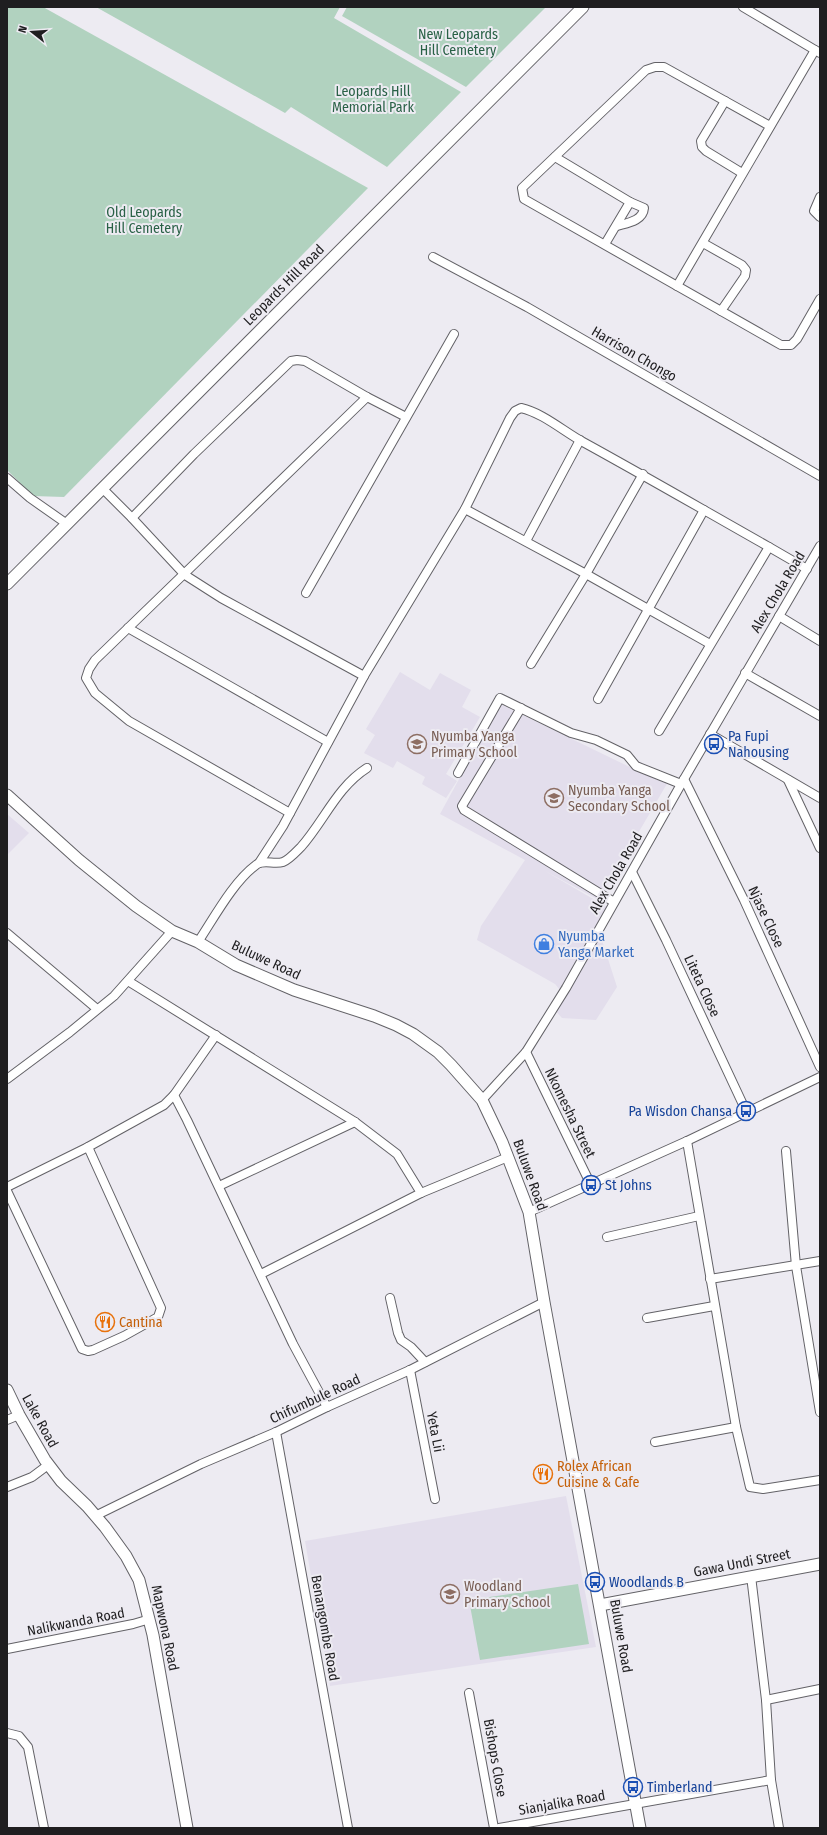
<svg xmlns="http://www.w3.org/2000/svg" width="827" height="1835" font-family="'Fira Sans Condensed',sans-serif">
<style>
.built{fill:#e3deec}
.green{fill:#b1d2bf}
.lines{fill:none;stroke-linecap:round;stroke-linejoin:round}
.street-casing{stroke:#636267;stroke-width:10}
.secondary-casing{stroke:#636267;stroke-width:13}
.street{stroke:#fff;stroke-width:8}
.secondary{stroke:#fff;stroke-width:11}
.labels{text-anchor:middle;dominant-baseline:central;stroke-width:4;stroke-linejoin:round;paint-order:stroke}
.park-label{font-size:14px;fill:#296146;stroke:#edebf2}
.street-label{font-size:14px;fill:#1f1e20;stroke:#edebf2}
.education-label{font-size:14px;fill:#785e54;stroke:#edebf2;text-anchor:start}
.transit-label{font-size:14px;fill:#164399;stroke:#edebf2;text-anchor:start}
.shop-label{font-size:14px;fill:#366cbe;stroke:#edebf2;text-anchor:start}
.food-label{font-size:14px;fill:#c56008;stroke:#edebf2;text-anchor:start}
</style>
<rect width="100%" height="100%" fill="#edebf2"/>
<g class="built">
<path d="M400 672 430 690 440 673 471 690 462 707 480 717 446 774 457 781 446 798 422 784 425 777 397 761 393 768 364 753 375 735 366 729Z"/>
<path d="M500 704 642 773 662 782H668L599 900 545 871 607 907 601 937 617 987 596 1020 562 1018 551 1006 560 990 555 984 477 940 481 926 525 860 440 814Z"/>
<path d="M7 814 29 833 7 855Z"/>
<path d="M566 1496 596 1647 330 1686 305 1541Z"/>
</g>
<g class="green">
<path d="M7 7H43L368 188 64 497 33 496 7 470Z"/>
<path d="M96 7H340L334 18 461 92 387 167 291 107 285 113Z"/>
<path d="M347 7H546L466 87 342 16Z"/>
<path d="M578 1584 589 1644 480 1660 469 1600Z"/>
</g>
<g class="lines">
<g class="street-casing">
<g id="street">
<path d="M743 7 820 53"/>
<path d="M725 101 701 141 702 147 706 151 742 173"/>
<path d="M770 126 664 67H655L646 70 522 188 524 199 781 345H791L797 339 820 299"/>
<path d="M555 157 630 202 644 208C643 221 627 223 617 226"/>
<path d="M820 197 814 211 820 217"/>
<path d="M703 243 742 265 746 270 745 276 721 311"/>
<path d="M605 244 630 202"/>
<path d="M433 257 527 307 820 476"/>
<path d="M677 286 815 50"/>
<path d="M7 478 30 498 67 524"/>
<path d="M102 488 132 518 185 575 221 598 364 676"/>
<path d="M465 509 586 574 710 644"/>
<path d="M132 518 194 454 291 361 297 360 305 361 367 397 406 417"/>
<path d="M526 541 580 440"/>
<path d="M769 547 807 569"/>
<path d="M306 593 454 334"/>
<path d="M779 616 820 641"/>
<path d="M128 628 328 742"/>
<path d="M531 664 586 574 643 474"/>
<path d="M745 673 820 716"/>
<path d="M598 699 704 510"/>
<path d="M521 708 462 806 464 810 614 902"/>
<path d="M710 734 820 798"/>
<path d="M458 773 500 698 571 733 596 740 627 755 636 766 681 784"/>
<path d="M684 779 744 900 820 1067"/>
<path d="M788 780 820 848"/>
<path d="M290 813 129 721 95 693 86 678 89 669 95 660 367 397"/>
<path d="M259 863 283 826 364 676 465 509 510 418 515 411 521 408C543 413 563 431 583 442 645 476 707 512 769 547L659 731"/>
<path d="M632 872 666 940 746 1111"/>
<path d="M7 933 97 1009"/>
<path d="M198 942C214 918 233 882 256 865 263 859 274 865 283 862 289 860 296 852 301 847 324 821 337 787 367 768"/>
<path d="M128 981 355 1122 397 1154 421 1193"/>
<path d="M526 1052 591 1185"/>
<path d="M7 1079 70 1032 114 996 172 931"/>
<path d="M174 1095 187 1120 293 1344 327 1407"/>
<path d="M482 1100 526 1052 566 988 684 779 820 546"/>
<path d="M687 1141 736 1427 750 1487 763 1489 820 1480"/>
<path d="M786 1151 796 1266 820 1412"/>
<path d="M219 1186 355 1122"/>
<path d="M7 1187 88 1147 164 1105 174 1095 216 1035"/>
<path d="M7 1191 82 1349 88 1351 93 1350 124 1336 158 1317 161 1308 88 1147"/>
<path d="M529 1212 687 1141 820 1077"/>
<path d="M607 1237 699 1216"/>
<path d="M261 1274 421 1193 508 1157"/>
<path d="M710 1279 820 1261"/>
<path d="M390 1298 398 1333 401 1340 411 1347 425 1362"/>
<path d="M647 1318 714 1306"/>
<path d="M410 1370 435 1499"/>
<path d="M7 1420 19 1415"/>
<path d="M276 1432 348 1828"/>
<path d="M655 1442 736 1427"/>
<path d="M7 1487 32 1477 48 1465"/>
<path d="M95 1516 201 1464 276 1432 327 1407 410 1370 544 1302"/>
<path d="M751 1576 766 1700 771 1780 779 1828"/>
<path d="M7 1649 133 1624 150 1619"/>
<path d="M469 1693 494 1828"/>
<path d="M766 1700 820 1689"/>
<path d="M7 1733 19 1736 28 1747 44 1828"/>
<path d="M499 1828 771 1780"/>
</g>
</g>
<g class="secondary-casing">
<g id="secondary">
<path d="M7 584 583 7"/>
<path d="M7 795 79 860 136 906 172 931 198 942 236 965 294 990 374 1016 396 1025 413 1034 438 1052 451 1065 482 1100 502 1142 529 1212 544 1302 640 1828"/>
<path d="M7 1390 19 1415 45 1460 61 1481 87 1506 105 1527 126 1556 139 1580 153 1635 187 1828"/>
<path d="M600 1605 820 1564"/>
</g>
</g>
<use href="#street" class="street"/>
<use href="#secondary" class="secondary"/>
</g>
<defs>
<g id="school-ring" transform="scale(1)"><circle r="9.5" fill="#edebf2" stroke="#8d6e63" stroke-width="1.5"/><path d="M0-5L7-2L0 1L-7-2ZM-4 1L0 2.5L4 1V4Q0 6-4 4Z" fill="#8d6e63"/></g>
<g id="bus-ring" transform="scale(1)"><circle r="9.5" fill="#edebf2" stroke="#1a4fb4" stroke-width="1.5"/><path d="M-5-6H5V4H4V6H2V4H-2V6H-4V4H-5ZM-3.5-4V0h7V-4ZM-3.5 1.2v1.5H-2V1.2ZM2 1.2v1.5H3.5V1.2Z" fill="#1a4fb4"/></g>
<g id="shop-ring" transform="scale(1)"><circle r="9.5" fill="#edebf2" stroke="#3f7fe0" stroke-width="1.5"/><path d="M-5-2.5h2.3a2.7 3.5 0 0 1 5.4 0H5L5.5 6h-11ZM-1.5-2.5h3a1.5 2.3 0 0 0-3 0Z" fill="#3f7fe0"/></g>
<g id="restaurant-ring" transform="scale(1)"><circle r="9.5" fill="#edebf2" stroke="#e8710a" stroke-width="1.5"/><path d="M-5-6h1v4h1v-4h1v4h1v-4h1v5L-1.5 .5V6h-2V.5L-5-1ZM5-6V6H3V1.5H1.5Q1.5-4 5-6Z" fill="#e8710a"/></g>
</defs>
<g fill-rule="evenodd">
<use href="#school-ring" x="417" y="744"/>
<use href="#bus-ring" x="714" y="744"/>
<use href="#school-ring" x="554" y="798"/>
<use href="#shop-ring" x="544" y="944"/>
<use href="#bus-ring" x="746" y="1111"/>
<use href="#bus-ring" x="591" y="1185"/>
<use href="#restaurant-ring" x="105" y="1322"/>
<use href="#restaurant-ring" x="543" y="1474"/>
<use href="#bus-ring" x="595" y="1582"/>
<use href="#school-ring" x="450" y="1594"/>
<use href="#bus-ring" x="633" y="1787"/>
</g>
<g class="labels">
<g class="park-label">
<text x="458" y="34">New Leopards<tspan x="458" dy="16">Hill Cemetery</tspan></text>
<text x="373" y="91">Leopards Hill<tspan x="373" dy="16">Memorial Park</tspan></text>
<text x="144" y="212">Old Leopards<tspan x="144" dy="16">Hill Cemetery</tspan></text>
</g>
<g class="street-label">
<text transform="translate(284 285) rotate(-45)">Leopards Hill Road</text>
<text transform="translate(634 354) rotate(30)">Harrison Chongo</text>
<text transform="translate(778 592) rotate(-59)">Alex Chola Road</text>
<text transform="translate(616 873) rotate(-60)">Alex Chola Road</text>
<text transform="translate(766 917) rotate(65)">Njase Close</text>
<text transform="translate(266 960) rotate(25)">Buluwe Road</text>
<text transform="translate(702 986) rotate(65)">Liteta Close</text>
<text transform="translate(570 1113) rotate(64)">Nkomesha Street</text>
<text transform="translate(530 1175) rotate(70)">Buluwe Road</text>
<text transform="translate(315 1399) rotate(-25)">Chifumbule Road</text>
<text transform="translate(40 1421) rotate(61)">Lake Road</text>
<text transform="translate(435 1432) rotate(79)">Yeta Lii</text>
<text transform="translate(742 1563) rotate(-11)">Gawa Undi Street</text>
<text transform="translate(76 1622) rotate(-11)">Nalikwanda Road</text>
<text transform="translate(165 1628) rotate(78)">Mapwona Road</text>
<text transform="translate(325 1628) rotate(80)">Benangombe Road</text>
<text transform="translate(621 1636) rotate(80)">Buluwe Road</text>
<text transform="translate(495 1758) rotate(80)">Bishops Close</text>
<text transform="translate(562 1803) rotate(-10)">Sianjalika Road</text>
</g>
<g class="education-label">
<text x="431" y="736">Nyumba Yanga<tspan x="431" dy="16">Primary School</tspan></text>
<text x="568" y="790">Nyumba Yanga<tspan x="568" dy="16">Secondary School</tspan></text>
<text x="464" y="1586">Woodland<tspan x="464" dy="16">Primary School</tspan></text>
</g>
<g class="transit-label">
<text x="728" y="736">Pa Fupi<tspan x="728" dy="16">Nahousing</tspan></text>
<text x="732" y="1111" text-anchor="end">Pa Wisdon Chansa</text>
<text x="605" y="1185">St Johns</text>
<text x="609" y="1582">Woodlands B</text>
<text x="647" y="1787">Timberland</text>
</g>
<g class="shop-label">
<text x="558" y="936">Nyumba<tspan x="558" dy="16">Yanga Market</tspan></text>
</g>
<g class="food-label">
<text x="119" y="1322">Cantina</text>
<text x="557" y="1466">Rolex African<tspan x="557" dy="16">Cuisine &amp; Cafe</tspan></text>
</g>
</g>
<rect width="827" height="1835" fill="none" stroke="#1f1e20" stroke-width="16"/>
<g transform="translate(32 32) rotate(287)" stroke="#edebf2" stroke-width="3" paint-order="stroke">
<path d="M0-3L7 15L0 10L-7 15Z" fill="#1f1e20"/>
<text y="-6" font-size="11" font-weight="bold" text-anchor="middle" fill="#1f1e20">N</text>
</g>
</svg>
